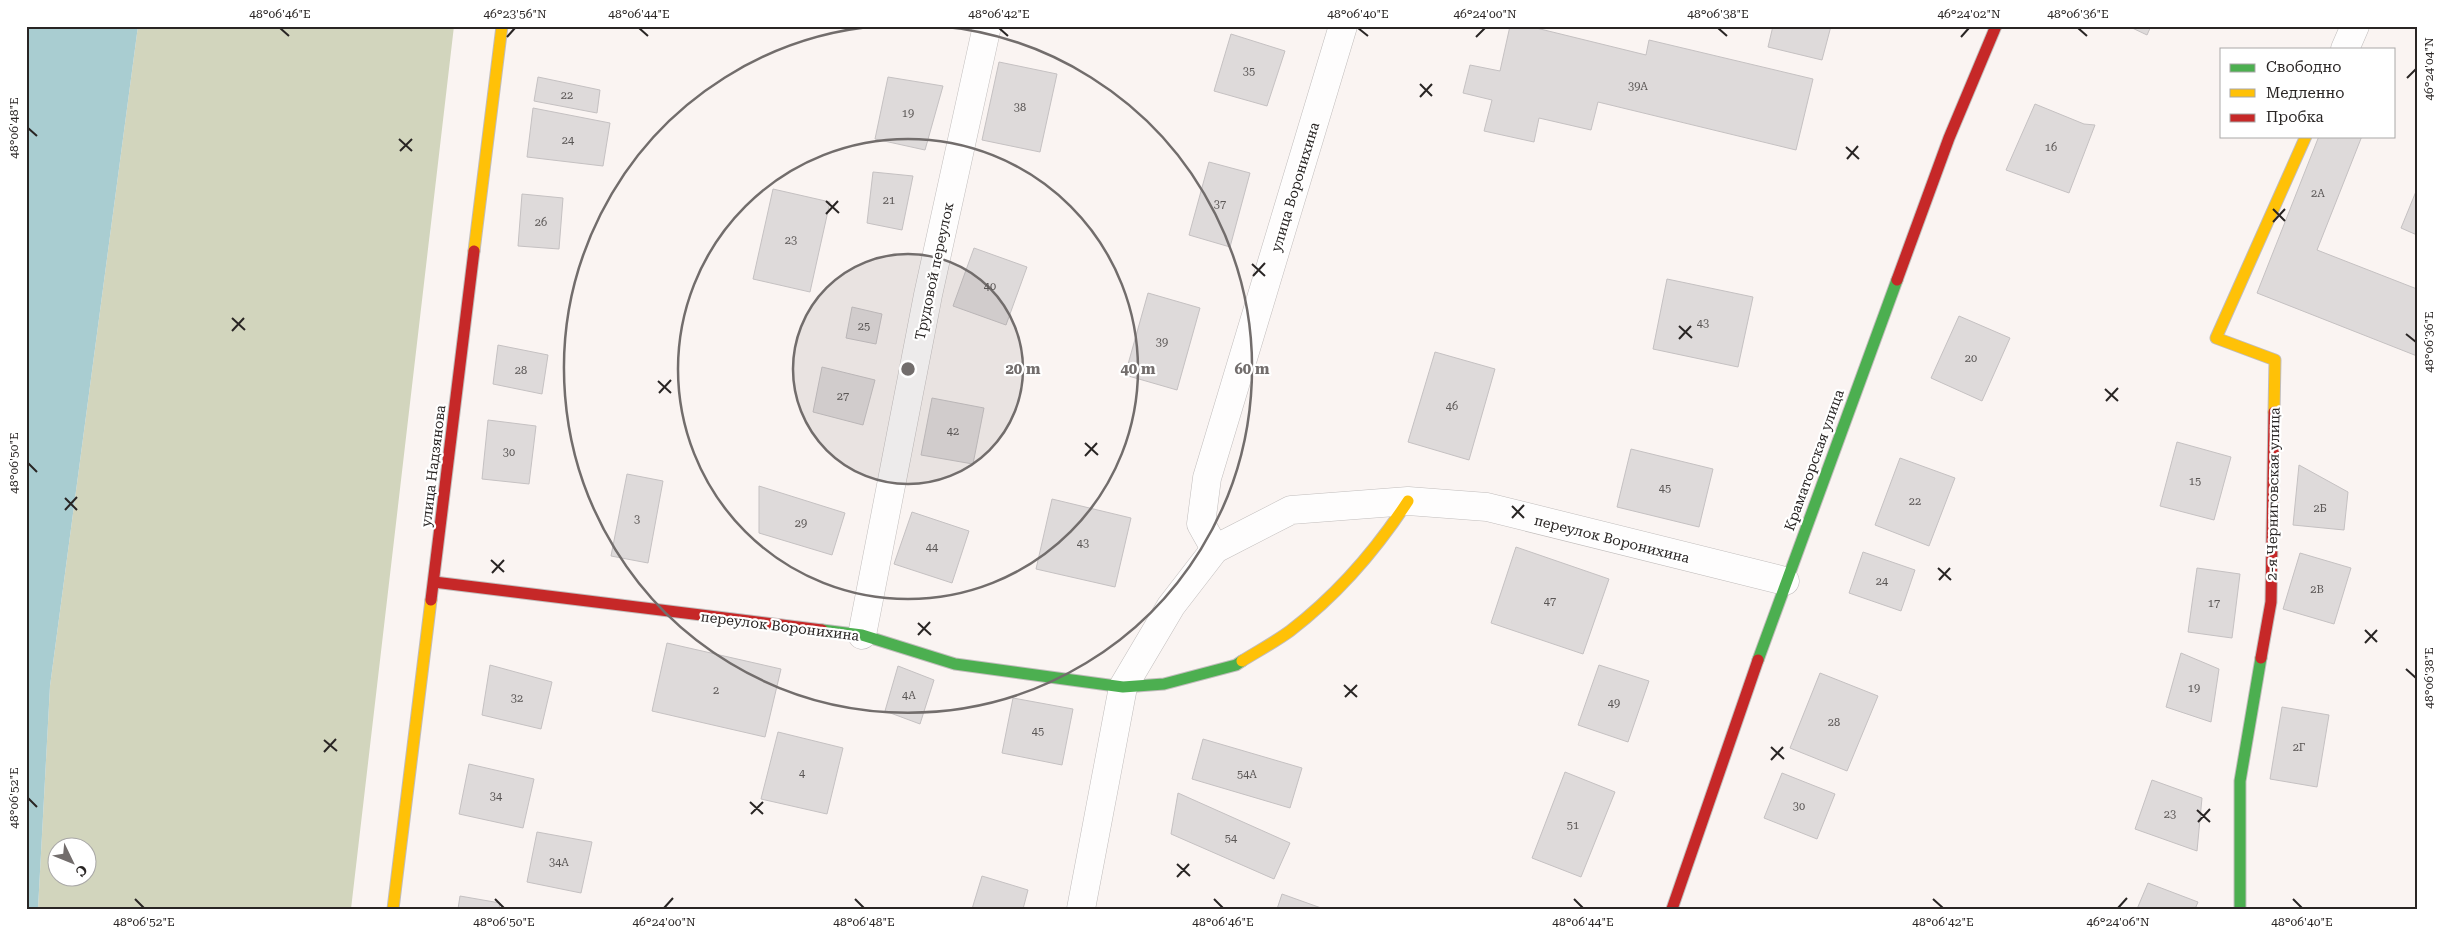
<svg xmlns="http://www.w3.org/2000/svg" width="2443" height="935" font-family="'Roboto Serif',serif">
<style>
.forest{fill:#d2d5bd;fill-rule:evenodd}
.water{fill:#a9cdd1}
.building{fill:#dedada;stroke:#c5c1c2}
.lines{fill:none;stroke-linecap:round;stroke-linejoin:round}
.street-casing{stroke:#c1bdbc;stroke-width:29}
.fast-casing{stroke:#c1bdbc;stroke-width:13}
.slow-casing{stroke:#c1bdbc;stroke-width:13}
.jam-casing{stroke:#c1bdbc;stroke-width:13}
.street{stroke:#fefdfd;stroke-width:28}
.fast{stroke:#4caf50;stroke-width:11}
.slow{stroke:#ffc107;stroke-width:11}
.jam{stroke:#c62828;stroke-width:11}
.ticks{fill:none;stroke:#292524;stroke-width:2}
.ring{fill:none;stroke:#726d6c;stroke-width:2.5}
.labels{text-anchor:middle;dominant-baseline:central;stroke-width:4.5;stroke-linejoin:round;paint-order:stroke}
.number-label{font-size:11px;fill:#595554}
.street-label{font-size:14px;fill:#292524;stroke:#fff}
.centre{fill:#726d6c;stroke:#fff;stroke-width:2.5}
.ring-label{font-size:15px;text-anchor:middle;font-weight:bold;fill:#726d6c;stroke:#fff;stroke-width:4.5;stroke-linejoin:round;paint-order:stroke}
.neatline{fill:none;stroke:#292524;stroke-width:2}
.ticks-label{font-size:12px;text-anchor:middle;fill:#292524}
</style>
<rect width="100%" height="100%" fill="#faf4f2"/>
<path class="forest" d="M138 26H454L351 909H38L50 686ZM58 848H88V878H58Z"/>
<path class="water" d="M26 26H138L50 686 38 909H26Z"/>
<g class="building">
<path d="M1510 26H1528L1646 55 1649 40 1813 79 1796 150 1598 102 1591 130 1539 118 1534 142 1484 131 1492 100 1463 93 1470 65 1500 71Z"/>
<path d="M1773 26H1831L1822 60 1768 47Z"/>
<path d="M2128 26H2151L2147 35Z"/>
<path d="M1231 34 1285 51 1267 106 1214 91Z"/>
<path d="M999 62 1057 74 1040 152 982 140Z"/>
<path d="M538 77 600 90 597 113 534 101Z"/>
<path d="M888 77 943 86 925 150 875 139Z"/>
<path d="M2035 104 2084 124 2095 125 2069 193 2006 170Z"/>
<path d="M533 108 610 123 603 166 527 157Z"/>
<path d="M2319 136H2362L2317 250 2417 289V356L2257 293Z"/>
<path d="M1209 162 1250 173 1230 247 1189 235Z"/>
<path d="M873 172 913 176 902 230 867 223Z"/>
<path d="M773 189 830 202 810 292 753 279Z"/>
<path d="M2417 189V235L2401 228Z"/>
<path d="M522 194 563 198 559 249 518 246Z"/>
<path d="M974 248 1027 267 1006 325 953 306Z"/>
<path d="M1667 279 1753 297 1738 367 1653 349Z"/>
<path d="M1148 293 1200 308 1177 390 1125 375Z"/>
<path d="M852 307 882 314 876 344 846 338Z"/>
<path d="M1959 316 2010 338 1982 401 1931 378Z"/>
<path d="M498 345 548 355 542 394 493 384Z"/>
<path d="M1435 352 1495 369 1469 460 1408 442Z"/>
<path d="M822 367 875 380 863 425 813 412Z"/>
<path d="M932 398 984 408 973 464 921 455Z"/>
<path d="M488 420 536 426 529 484 482 479Z"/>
<path d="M2177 442 2231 457 2214 520 2160 506Z"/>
<path d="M1631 449 1713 469 1699 527 1617 507Z"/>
<path d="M1900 458 1955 478 1929 546 1875 525Z"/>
<path d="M2299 465 2348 492 2344 530 2293 525Z"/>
<path d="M627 474 663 481 648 563 611 556Z"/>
<path d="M759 486 845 513 832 555 759 533Z"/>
<path d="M1052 499 1131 518 1115 587 1036 569Z"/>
<path d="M912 512 969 531 952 583 894 564Z"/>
<path d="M1516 547 1609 579 1583 654 1491 623Z"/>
<path d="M1863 552 1915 570 1901 611 1849 593Z"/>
<path d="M2300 553 2351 568 2334 624 2283 609Z"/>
<path d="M2197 568 2240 574 2232 638 2188 632Z"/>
<path d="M667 643 781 669 765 737 652 711Z"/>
<path d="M2181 653 2219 669 2211 722 2166 707Z"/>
<path d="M490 665 552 682 541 729 482 715Z"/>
<path d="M1599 665 1649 681 1628 742 1578 725Z"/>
<path d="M898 666 934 680 920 724 885 711Z"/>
<path d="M1820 673 1878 696 1847 771 1790 748Z"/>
<path d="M1013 698 1073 709 1062 765 1002 753Z"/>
<path d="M2282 707 2329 715 2317 787 2270 779Z"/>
<path d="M778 732 843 748 827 814 761 799Z"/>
<path d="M1203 739 1302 768 1290 808 1192 779Z"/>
<path d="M469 764 534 779 523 828 459 814Z"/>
<path d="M1565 772 1615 792 1581 877 1532 858Z"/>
<path d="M1782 773 1835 794 1817 839 1764 818Z"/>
<path d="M2152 780 2202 798 2197 851 2135 829Z"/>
<path d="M1178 793 1290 843 1274 879 1171 834Z"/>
<path d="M537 832 592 842 581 893 527 882Z"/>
<path d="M982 876 1028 890 1023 909H972Z"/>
<path d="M2148 883 2198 902 2195 909H2137Z"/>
<path d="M1282 894 1324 909H1277Z"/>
<path d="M460 896 500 903 499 909H458Z"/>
</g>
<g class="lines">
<g class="street-casing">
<g id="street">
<path d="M2345 49 2355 26"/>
<path d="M1215 549 1201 524 1207 478 1343 26"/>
<path d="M862 635 928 295 987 26"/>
<path d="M1081 909 1123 687 1171 606 1215 549 1291 510 1408 501 1487 507 1785 581"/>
</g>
</g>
<g class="fast-casing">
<g id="fast">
<path d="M822 630 862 635 955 664 1123 687 1164 684 1236 665 1242 661"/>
<path d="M1758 660 1897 280"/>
<path d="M2240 909V781L2261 658"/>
</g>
</g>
<g class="slow-casing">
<g id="slow">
<path d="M474 251 502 26"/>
<path d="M2274 412 2275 360 2216 338 2306 136"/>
<path d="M1242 661C1258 651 1275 642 1290 631 1337 595 1376 550 1408 501"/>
<path d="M393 909 431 600"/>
</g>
</g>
<g class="jam-casing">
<g id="jam">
<path d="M1897 280 1949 138 1996 26"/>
<path d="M434 582 822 630"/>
<path d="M431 600 474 251"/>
<path d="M2261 658 2271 602 2274 412"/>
<path d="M1672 909 1758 660"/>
</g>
</g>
<use href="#street" class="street"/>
<use href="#fast" class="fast"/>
<use href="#slow" class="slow"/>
<use href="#jam" class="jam"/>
</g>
<path class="ticks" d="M280 28 289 36M639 28 648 36M999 28 1008 36M1358 28 1368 36M1718 28 1727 36M2078 28 2087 36M507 37 515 28M1476 37 1485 28M1961 37 1969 28M2407 78 2416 69M1420 84 1432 96M1420 97 1432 84M28 128 37 136M399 139 412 151M1846 147 1859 159M400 151 412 139M1847 159 1858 146M826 201 839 213M2273 209 2285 221M826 214 838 201M2273 222 2285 209M1252 264 1265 276M1253 276 1265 263M232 318 245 330M1679 326 1692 338M232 331 244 318M2406 334 2416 342M1679 339 1691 326M658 381 671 393M2105 389 2118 401M659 393 671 380M2106 401 2118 388M1085 443 1098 455M1085 456 1097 443M28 463 37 472M65 498 77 510M1512 506 1524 518M65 510 77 497M1512 518 1524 505M491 560 504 572M1938 568 1951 580M492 573 504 560M1939 580 1950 568M918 623 931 635M2365 630 2377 642M918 635 930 622M2365 643 2377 630M2406 669 2416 678M1344 685 1357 697M1345 697 1357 685M324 740 337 751M1771 747 1784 759M324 752 336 739M1771 760 1783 747M28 798 37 807M750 802 763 814M2197 810 2210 822M751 814 763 802M2198 822 2210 809M1177 864 1190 876M1177 877 1189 864M135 899 144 908M495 899 504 908M855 899 864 908M1214 899 1223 908M1574 899 1583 908M1933 899 1943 908M2293 899 2302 908M664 908 673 898M2118 908 2127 898"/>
<circle cx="908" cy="369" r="115" fill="#726d6c" fill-opacity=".12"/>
<g class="ring">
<circle cx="908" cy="369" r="115"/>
<circle cx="908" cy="369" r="230"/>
<path d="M938 26A344 344 0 1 1 878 26"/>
</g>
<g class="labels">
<g class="number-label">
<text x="1249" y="71">35</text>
<text x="1638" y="86">39А</text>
<text x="567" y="95">22</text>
<text x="1020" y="107">38</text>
<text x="908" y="113">19</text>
<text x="568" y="140">24</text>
<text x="2051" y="147">16</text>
<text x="2318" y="193">2А</text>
<text x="889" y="200">21</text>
<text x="1220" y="204">37</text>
<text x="541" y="222">26</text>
<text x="791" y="240">23</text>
<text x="990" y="286">40</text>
<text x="1703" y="323">43</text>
<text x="864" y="326">25</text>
<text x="1162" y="342">39</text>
<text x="1971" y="358">20</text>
<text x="521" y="370">28</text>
<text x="843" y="396">27</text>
<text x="1452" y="406">46</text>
<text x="953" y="431">42</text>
<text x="509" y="452">30</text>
<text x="2195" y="481">15</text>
<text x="1665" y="488">45</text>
<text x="1915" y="501">22</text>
<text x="2320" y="508">2Б</text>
<text x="637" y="519">3</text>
<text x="801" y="523">29</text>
<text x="1083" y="543">43</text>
<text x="932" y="547">44</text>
<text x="1882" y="581">24</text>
<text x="2317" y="589">2В</text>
<text x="1550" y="601">47</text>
<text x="2214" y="603">17</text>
<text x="2194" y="688">19</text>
<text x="716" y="690">2</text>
<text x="909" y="695">4А</text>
<text x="517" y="698">32</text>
<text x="1614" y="703">49</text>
<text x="1834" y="722">28</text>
<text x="1038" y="731">45</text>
<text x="2299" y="747">2Г</text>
<text x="802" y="773">4</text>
<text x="1247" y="774">54А</text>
<text x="496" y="796">34</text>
<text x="1799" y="806">30</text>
<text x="2170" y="814">23</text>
<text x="1573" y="825">51</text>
<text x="1231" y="838">54</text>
<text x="559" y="862">34А</text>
</g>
<g class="street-label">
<text transform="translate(1295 187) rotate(-73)">улица Воронихина</text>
<text transform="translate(934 271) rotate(-78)">Трудовой переулок</text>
<text transform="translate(1814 460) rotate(-70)">Краматорская улица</text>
<text transform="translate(433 466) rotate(-83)">улица Надзянова</text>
<text transform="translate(2273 494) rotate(-89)">2-я Черниговская улица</text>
<text transform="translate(1612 539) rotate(14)">переулок Воронихина</text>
<text transform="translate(780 626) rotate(7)">переулок Воронихина</text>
</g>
</g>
<circle cx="908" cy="369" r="8" class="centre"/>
<g class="ring-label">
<text x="1023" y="374">20 m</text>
<text x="1138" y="374">40 m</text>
<text x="1252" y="374">60 m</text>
</g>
<rect width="2443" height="935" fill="none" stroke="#ffffff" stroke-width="55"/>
<rect x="2220" y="48" width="175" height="90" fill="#ffffff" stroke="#a9a8a7"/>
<rect x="2230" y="64" width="25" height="8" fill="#4caf50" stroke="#a9a8a7"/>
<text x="2266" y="72" font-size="15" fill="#292524">Свободно</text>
<rect x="2230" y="89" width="25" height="8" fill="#ffc107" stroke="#a9a8a7"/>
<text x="2266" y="98" font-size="15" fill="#292524">Медленно</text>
<rect x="2230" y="114" width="25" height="8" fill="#c62828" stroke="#a9a8a7"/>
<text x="2266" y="122" font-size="15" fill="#292524">Пробка</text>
<g transform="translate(72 862) rotate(133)"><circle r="24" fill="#ffffff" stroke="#a9a8a7"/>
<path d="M0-4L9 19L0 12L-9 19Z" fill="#726d6c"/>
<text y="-8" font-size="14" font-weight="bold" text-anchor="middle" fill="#292524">С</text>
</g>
<rect x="28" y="28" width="2388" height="880" class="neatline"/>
<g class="ticks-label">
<text x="280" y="18">48°06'46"E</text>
<text x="515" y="18">46°23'56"N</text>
<text x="639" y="18">48°06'44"E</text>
<text x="999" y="18">48°06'42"E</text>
<text x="1358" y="18">48°06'40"E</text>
<text x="1485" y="18">46°24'00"N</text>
<text x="1718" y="18">48°06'38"E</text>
<text x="1969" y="18">46°24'02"N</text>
<text x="2078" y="18">48°06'36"E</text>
<text transform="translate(2429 69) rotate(-90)" y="4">46°24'04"N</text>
<text transform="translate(14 128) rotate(-90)" y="4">48°06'48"E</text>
<text transform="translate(2429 342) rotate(-90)" y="4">48°06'36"E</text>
<text transform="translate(14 463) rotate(-90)" y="4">48°06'50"E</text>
<text transform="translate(2429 678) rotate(-90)" y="4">48°06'38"E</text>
<text transform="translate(14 798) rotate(-90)" y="4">48°06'52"E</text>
<text x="144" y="926">48°06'52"E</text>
<text x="504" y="926">48°06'50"E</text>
<text x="664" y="926">46°24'00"N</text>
<text x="864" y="926">48°06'48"E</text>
<text x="1223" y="926">48°06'46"E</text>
<text x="1583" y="926">48°06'44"E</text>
<text x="1943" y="926">48°06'42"E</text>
<text x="2118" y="926">46°24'06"N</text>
<text x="2302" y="926">48°06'40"E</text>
</g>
</svg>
